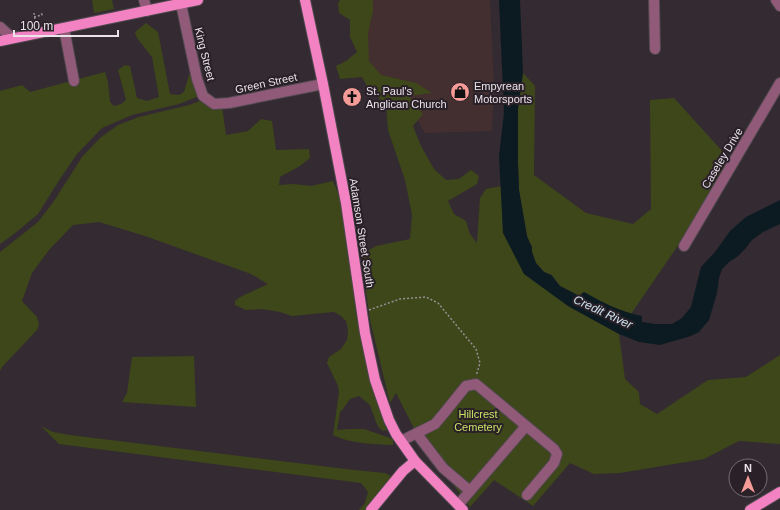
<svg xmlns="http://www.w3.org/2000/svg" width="780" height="510" font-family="Helvetica,sans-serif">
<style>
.commercial{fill:#432f2f}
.green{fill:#3e4719}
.water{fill:#0c1b22}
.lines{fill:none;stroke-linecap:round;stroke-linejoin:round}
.minor-casing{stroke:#50484f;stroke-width:12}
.major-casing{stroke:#50484f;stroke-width:12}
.path{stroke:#978f96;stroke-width:1.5;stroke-dasharray:2 2;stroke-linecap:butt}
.minor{stroke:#915a78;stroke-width:10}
.major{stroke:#f382c2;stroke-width:10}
.labels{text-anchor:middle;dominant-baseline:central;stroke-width:4;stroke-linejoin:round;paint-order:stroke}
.street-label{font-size:11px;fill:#eae4ea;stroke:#292028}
.poi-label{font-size:11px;fill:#eae4ea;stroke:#292028;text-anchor:start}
.park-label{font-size:11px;fill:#c9e264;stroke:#292028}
.water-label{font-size:12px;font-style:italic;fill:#cde5f1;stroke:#292028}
</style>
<rect width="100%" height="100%" fill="#332a32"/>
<path class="commercial" d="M365 0H490L494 86 492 131 425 133 404 97 368 68Z"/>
<g class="green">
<path d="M92 0H112L114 9 94 13Z"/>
<path d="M340 0H373V12L370 24 368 34 369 61 381 75 416 83 432 93 409 96 423 114 413 126 421 146 434 169 446 180 459 179 471 170 479 176 477 184 448 201 454 214 466 221 470 234 477 243 480 198 486 189 501 186 503 233 568 306 619 334 625 379 639 392 640 404 657 414 708 380 746 377 780 355V444L739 441 704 459 620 473 594 474 570 463 533 506 494 480 470 507 420 440 396 393 390 403 370 320 361 255 376 246 410 239 412 215 405 180 388 130 386 104 369 90 362 77 340 79 336 66 346 61 357 52 350 37V20L339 13 338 3Z"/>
<path d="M146 23 158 32 170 94 179 95 184 92 189 75 192 71 202 95 179 104 132 115 102 128 77 154 60 179 38 214 14 234 0 244V91L22 85 30 92 105 72 108 82 110 102 114 106 121 104 126 100 118 70 125 65 130 66 137 98 147 101 159 97 152 57 137 38 135 32Z"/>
<path d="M523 73 535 86 534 175 586 213 633 224 651 209 650 100 674 98 734 164 631 314 605 304 584 292 582 297 560 286 552 275 544 272 536 263 532 252V247L529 241 527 236 519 190 518 163V109Z"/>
<path d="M203 100 222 106 226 135 248 131 261 119 272 121 276 150 309 149 310 158 300 166 280 177 279 185 294 184 311 186 333 181 339 195 348 247 356 313 364 354 373 389 388 427 387 430 383 431 379 428 376 422 370 405 359 396 350 399 343 409 340 412 337 430 348 429H364L393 439V445C373 444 351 444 333 435L339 392 338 386 327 363 329 357 341 349 347 340 348 330 346 321 341 316 334 312 292 316 280 312 262 309 246 310 235 305V301L240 297 268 284 251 274 145 236 99 222 73 225 49 250 32 273 22 301 37 317 39 325 37 330 2 367 0 371V252L38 222 54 201 82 157 100 138 118 125 139 117 189 105Z"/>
<path d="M194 356 196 407 122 402 127 393 132 357Z"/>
<path d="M41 426 53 432 70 435 354 470 385 473 391 476 390 478 365 510H359L365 503 368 492 361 483 59 444Z"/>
</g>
<path class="water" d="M499 0H520L523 73 518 109V163L519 190 527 236 529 241 532 247V252L536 263 544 272 551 275 560 286 581 297V294L584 292C603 303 621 312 642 316V322L655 324H672L682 318 691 307 701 267 715 252 730 231 746 217 780 200V224L763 232 752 240 745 249 737 257 729 262 722 269 719 278 717 293 709 320 699 332 691 336 660 345 639 342 619 334 568 306 524 274 503 233 499 156 504 113Z"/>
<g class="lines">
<g class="minor-casing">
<g id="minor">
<path d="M144 0 147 11"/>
<path d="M654 0 655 49"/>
<path d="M776 0 780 6"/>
<path d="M181 4 197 79 203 96 214 104 229 103 323 84"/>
<path d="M0 27 12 38"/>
<path d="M64 28 74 81"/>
<path d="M684 246 780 83"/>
<path d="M418 433 420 438 443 468 470 491"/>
<path d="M401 441 435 424 445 412 466 386 476 384 554 449 557 454 554 463 527 495"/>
<path d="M458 505 526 426"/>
</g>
</g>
<g class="major-casing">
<g id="major">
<path d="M305 0 323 84 346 203 365 333 375 380 389 420 396 434 415 461 463 510"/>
<path d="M0 41 198 0"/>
<path d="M371 510 403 471 415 461"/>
<path d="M750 510 780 492"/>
</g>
</g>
<g class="path">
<path d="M34 13 36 25"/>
<path d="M34 17 42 15 41 12"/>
<path d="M369 310 400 299 426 297 438 303 476 349 480 363 477 373 475 375"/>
</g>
<use href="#minor" class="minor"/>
<use href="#major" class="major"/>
</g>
<defs>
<g id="shop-disc" transform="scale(1)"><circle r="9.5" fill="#f59b98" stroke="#292028"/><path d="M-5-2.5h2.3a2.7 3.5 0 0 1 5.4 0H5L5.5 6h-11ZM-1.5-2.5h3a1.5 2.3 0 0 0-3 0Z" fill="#111"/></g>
<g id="church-disc" transform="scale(1)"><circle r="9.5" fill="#f59b98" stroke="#292028"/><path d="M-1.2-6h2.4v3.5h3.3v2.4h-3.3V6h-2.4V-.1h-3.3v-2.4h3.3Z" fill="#111"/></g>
</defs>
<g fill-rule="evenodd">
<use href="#shop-disc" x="460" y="92"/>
<use href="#church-disc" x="352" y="97"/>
</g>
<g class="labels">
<g class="street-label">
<text transform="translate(205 54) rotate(76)">King Street</text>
<text transform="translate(266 83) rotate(-12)">Green Street</text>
<text transform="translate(722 158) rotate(-59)">Caseley Drive</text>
<text transform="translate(362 233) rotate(81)">Adamson Street South</text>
</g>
<g class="poi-label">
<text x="474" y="86">Empyrean<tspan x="474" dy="13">Motorsports</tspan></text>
<text x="366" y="91">St. Paul's<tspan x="366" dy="13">Anglican Church</tspan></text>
</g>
<g class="park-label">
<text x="478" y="414">Hillcrest<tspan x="478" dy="13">Cemetery</tspan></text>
</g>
<g class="water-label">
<text transform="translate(603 312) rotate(25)">Credit River</text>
</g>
</g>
<g transform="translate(748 478)"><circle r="19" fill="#292028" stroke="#766e76"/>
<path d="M0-3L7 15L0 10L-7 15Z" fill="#f59b98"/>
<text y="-6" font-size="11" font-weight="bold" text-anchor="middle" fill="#eae4ea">N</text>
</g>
<path d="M14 30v6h104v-6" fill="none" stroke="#eae4ea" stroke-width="2"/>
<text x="20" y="30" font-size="12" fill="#eae4ea" stroke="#292028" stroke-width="3" paint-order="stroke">100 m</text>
</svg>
